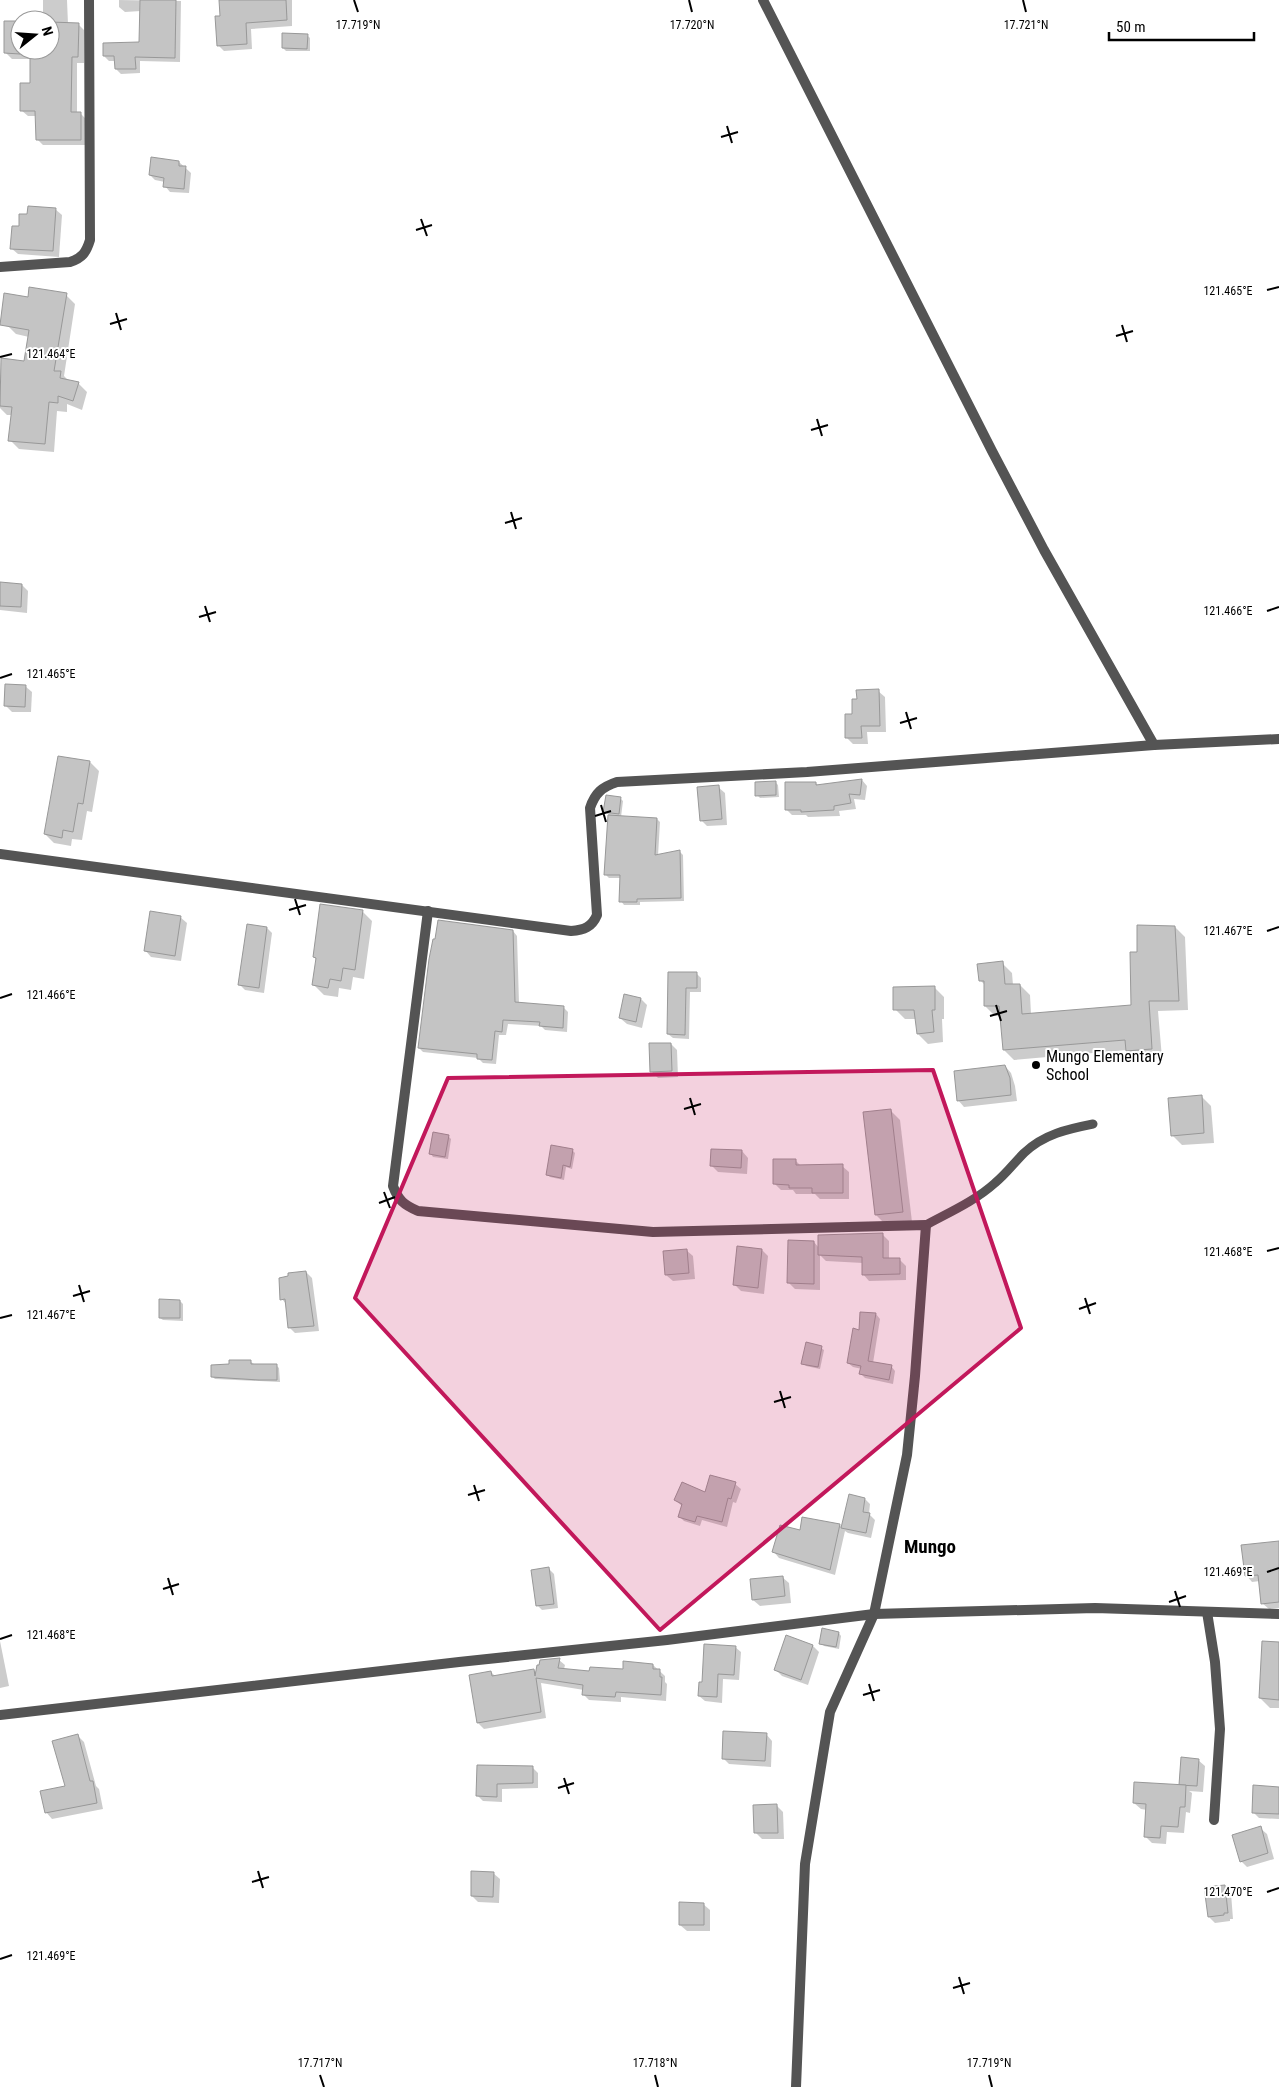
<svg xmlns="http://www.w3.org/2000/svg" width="1279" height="2087" font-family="'Roboto Condensed',sans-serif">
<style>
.shadow{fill:#0003}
.building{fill:#c4c4c4;stroke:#989898}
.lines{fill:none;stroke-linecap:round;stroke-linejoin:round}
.service{stroke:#545454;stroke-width:9}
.minor{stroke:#545454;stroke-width:10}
.marked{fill:#c2185b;fill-opacity:0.2;stroke:#c2185b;stroke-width:4;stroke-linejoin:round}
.ticks{fill:none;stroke:#000;stroke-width:2}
.poi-dot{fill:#000;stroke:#fff;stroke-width:2}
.labels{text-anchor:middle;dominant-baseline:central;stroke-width:4;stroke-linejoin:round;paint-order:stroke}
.poi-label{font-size:16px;fill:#000;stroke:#fff;text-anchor:start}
.quarter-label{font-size:19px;font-weight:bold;fill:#000;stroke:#fff}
.ticks-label{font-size:12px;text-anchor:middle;fill:#000;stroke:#fff;stroke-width:4;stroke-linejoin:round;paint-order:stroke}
</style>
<rect width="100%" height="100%" fill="#fff"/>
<g class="shadow">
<path d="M43 0H67L68 24H78L84 30V63H77V113H80L86 119V145H43L37 139V116H28L21 110 31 84V59H12L6 53 20 22V50H50V20H43Z"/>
<path d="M119 0 181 1 180 62 140 61V73L121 74 116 69V61H109L104 56 140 44 141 11 125 12 119 7Z"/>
<path d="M220 0H292V26L251 29 252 49 224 51 218 45 221 17Z"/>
<path d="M307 35 310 38V51H286L283 48Z"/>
<path d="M179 162 191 173 189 193 170 192 165 186V182L155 180 150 175Z"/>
<path d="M55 209 62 215 59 257 18 254 11 248 20 228Z"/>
<path d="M66 295 75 304 64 376 69 381 78 383 87 392 82 410 67 404V412L57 411 54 452 19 449 10 440 12 415H7L0 408 2 359 25 362 29 337 16 334 7 325 29 298Z"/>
<path d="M0 584 22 585 28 591 27 613 0 610Z"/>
<path d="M25 686 32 692 31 712H12L5 705Z"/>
<path d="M878 691 885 697 886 732H867L868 744H853L847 738 858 700Z"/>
<path d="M59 757 90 762 99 771 92 812 87 811 82 840 72 839 71 846 54 843 45 834Z"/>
<path d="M862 780 867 786 865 800 854 799 856 809 839 811 840 816 808 817 806 815H792L786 809 816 783 818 786Z"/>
<path d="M775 782 778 785 779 797 760 798 757 795Z"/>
<path d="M718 787 725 793 727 825 707 826 701 820Z"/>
<path d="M620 798 623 801 621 817 657 819 660 822 658 856 679 851 683 855 684 901 640 902V905H624L621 901V878H609L606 875 609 815 605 812Z"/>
<path d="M362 911 372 921 364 979 353 977 351 990 339 988 338 997 324 995 314 985 317 960 314 957Z"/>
<path d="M180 917 187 923 181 961 151 957 145 950Z"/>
<path d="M248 926 267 928 272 933 264 993 245 990 240 985Z"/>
<path d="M1175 927 1185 937 1188 1010 1158 1011 1162 1058 1137 1060 1127 1050 1014 1060 1004 1050 1001 1016H995L985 1006V985L980 980 1002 963 1012 973 1013 985H1020L1030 995 1031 1014 1132 1006 1139 953Z"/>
<path d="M513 931 517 936 519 1003 564 1008 568 1012 567 1032 545 1030 541 1026 508 1024 506 1035H499L496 1064 483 1063 478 1058 423 1052 419 1048Z"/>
<path d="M670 973H696L701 978V992H690L689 1039 673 1038 668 1034Z"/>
<path d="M934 987 944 997V1019H942L943 1042 928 1044 918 1034 917 1019H905L895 1009Z"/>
<path d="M641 999 647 1005 642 1028 627 1024 620 1018Z"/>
<path d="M671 1044 677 1050 678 1077 658 1078 651 1071Z"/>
<path d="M1005 1066 1011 1073 1015 1086 1017 1101 964 1107 958 1100Z"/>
<path d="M1201 1096 1211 1106 1214 1143 1182 1145 1172 1135Z"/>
<path d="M890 1110 900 1120 912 1222 886 1225 876 1215Z"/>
<path d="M448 1136 451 1139 448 1159 433 1157 431 1154Z"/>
<path d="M572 1150 575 1153 572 1169 566 1167 564 1180 550 1177 547 1174Z"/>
<path d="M742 1151 748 1158 747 1174 718 1172 712 1166Z"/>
<path d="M795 1160 801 1166H842L849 1172V1199H820L815 1194H796L793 1190H781L774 1183Z"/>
<path d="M882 1234 889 1241V1259H899L906 1266V1280L869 1281 863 1274V1263L826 1261 820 1255V1290L795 1289 789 1283 814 1242 819 1248Z"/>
<path d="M686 1250 693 1256 695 1279 673 1281 666 1275Z"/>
<path d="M762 1250 768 1256 764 1294 741 1291 735 1285Z"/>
<path d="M306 1272 312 1278 319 1331 295 1333 289 1327 286 1304 282 1299 290 1278Z"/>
<path d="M180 1301 183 1304V1321L163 1320 160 1318Z"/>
<path d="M876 1314 880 1319 873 1363 891 1366 895 1371 893 1384 865 1378 861 1374 862 1369 853 1367 848 1363 860 1331Z"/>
<path d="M821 1348 824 1350 820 1369 806 1366 803 1363Z"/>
<path d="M251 1362 254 1364 276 1365 279 1368 280 1382 215 1379 212 1376Z"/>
<path d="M735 1484 741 1489 736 1503 733 1502 727 1527 702 1520 700 1526 684 1521 679 1516 682 1506 675 1500 706 1493Z"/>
<path d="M865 1499 870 1504 869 1514 875 1520 871 1538 848 1533 845 1531 835 1575 779 1558 774 1552 801 1532 804 1519 840 1525 842 1528Z"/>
<path d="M1279 1542V1608L1269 1609 1262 1603 1260 1581 1252 1582 1246 1575Z"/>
<path d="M549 1569 554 1574 558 1608 542 1610 537 1605Z"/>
<path d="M782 1577 789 1583 791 1603 760 1606 753 1600Z"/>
<path d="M839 1633 841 1636 839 1649 824 1646 821 1643Z"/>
<path d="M0 1641 9 1686 0 1688Z"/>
<path d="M1279 1643V1708H1270L1260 1698Z"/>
<path d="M813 1646 819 1652 808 1685 782 1676 776 1670Z"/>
<path d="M735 1647 741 1652 739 1680 723 1679 722 1703 705 1701 699 1696 703 1683Z"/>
<path d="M559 1660 565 1665 564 1669 591 1672 624 1670 653 1665 665 1676V1682L667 1684 666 1701 621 1697V1702L589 1700 583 1694 584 1690 541 1683 546 1718 484 1729 478 1723 470 1676 491 1672 495 1676 534 1670 537 1673Z"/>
<path d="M766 1734 772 1741 771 1767 729 1764 723 1758Z"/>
<path d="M77 1735 84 1742 96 1786 99 1789 103 1809 52 1819 46 1812 66 1787Z"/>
<path d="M1198 1760 1205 1766 1203 1792 1189 1791 1192 1793 1190 1813 1186 1812 1184 1833 1167 1832 1166 1844 1152 1843 1145 1836 1147 1810 1141 1809 1134 1803 1183 1787Z"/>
<path d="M479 1766 532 1767 538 1773V1788L502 1789V1802L483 1801 478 1796Z"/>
<path d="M1279 1788V1819L1259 1818 1253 1812Z"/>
<path d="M776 1805 783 1812 784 1839H762L756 1833Z"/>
<path d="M1260 1828 1267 1834 1274 1859 1247 1867 1241 1861Z"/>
<path d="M493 1873 500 1879 499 1903 478 1902 472 1896Z"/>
<path d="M1224 1887 1231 1893 1233 1919H1230V1921L1215 1923 1209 1917Z"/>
<path d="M703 1904 710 1910V1931H687L680 1925Z"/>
</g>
<g class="building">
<path d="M140 0H176L175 58 135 57 136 69H115L114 56H103V43L139 42Z"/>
<path d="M219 0H286L287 20 246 23 247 44 217 46 215 16H220Z"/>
<path d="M4 21H20V54L4 53Z"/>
<path d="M50 22 79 23 78 57H72L71 112H81V140H36L35 111H20V83H30V50H50Z"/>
<path d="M282 33 308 34 307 49 282 48Z"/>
<path d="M151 157 179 161V166H186L184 189 163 187 164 178 149 175Z"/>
<path d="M28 206 56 208 53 251 10 249 12 226H19V214H27Z"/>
<path d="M29 287 67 293 54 371H61L60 378 79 382 73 401 58 396V403L49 402 45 444 8 441 12 407 0 406 1 358 24 361 29 330 0 325 4 293 28 297Z"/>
<path d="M0 582 22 584 21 607 0 606Z"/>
<path d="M5 684 26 685 25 707 4 706Z"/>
<path d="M879 689 880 726H861L862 738H845V714H852V699H857L856 690Z"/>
<path d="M58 756 90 761 83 804 78 803 73 832 63 830 62 838 44 834Z"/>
<path d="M862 779 860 795 849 794 851 803 834 806V810L801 812V810H785V782H816V785Z"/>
<path d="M776 781V795L755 796V782Z"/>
<path d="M719 785 722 819 700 821 697 787Z"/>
<path d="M606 795 621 797 619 814 603 812Z"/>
<path d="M608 815 657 818 655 855 680 850 681 898 637 899V902H619L620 875H604Z"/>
<path d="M320 904 363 910 355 970 343 968 341 981 330 979 328 988 312 985 316 958 313 957Z"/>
<path d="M150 911 181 916 175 956 144 951Z"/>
<path d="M438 920 513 930 515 1002 564 1006 563 1028 539 1026 540 1022 503 1020 502 1032 495 1031 492 1060 477 1059V1054L418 1048 429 959 433 939H435Z"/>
<path d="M247 924 267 927 259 988 238 985Z"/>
<path d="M1137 925 1175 926 1179 1001H1149L1152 1049 1126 1051 1125 1040 1003 1050 999 1006H984V981H979L977 964 1003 961 1005 984H1020L1022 1014 1131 1005 1130 952H1137Z"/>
<path d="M668 972H697V988H686L685 1035 667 1034Z"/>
<path d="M935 986V1010H932L934 1032 917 1034 914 1010H893V987Z"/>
<path d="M624 994 641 998 636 1022 619 1018Z"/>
<path d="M649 1043H671L672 1071 650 1072Z"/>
<path d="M1005 1065 1010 1078 1011 1095 957 1101 954 1071Z"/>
<path d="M1202 1095 1204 1133 1171 1136 1168 1098Z"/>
<path d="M891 1109 903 1212 875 1215 863 1112Z"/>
<path d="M433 1132 449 1135 445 1157 429 1154Z"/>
<path d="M551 1145 573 1149 570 1167 563 1165 561 1178 546 1175Z"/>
<path d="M711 1149 742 1150 741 1168 710 1166Z"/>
<path d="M773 1159H796V1165L843 1164V1193H812V1188H789V1185L773 1184Z"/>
<path d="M883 1233V1258H900V1274L862 1275V1257L818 1255V1235Z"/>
<path d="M788 1240 814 1241V1284L787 1283Z"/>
<path d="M737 1246 762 1249 758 1288 733 1285Z"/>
<path d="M687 1249 689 1273 665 1275 663 1251Z"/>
<path d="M306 1271 314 1326 288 1328 285 1299 280 1300 279 1278 288 1276V1273Z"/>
<path d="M159 1299 180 1300V1318H159Z"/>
<path d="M860 1312 876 1313 868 1361 892 1365 889 1380 859 1374 861 1366 847 1363 853 1328 859 1330Z"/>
<path d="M806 1342 822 1346 818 1367 801 1364Z"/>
<path d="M229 1360H251V1364H277V1380H259L211 1377V1365L229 1364Z"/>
<path d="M710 1475 736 1482 731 1499 728 1498 722 1522 697 1516 695 1522 678 1517 682 1504 674 1500 682 1482 705 1492Z"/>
<path d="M849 1494 865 1498 863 1512 870 1513 866 1533 841 1528Z"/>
<path d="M802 1517 840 1524 830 1570 772 1552 780 1525 800 1530Z"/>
<path d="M1279 1541V1602L1261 1604 1258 1575 1245 1576 1241 1545Z"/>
<path d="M549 1567 554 1604 536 1606 531 1570Z"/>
<path d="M783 1576 785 1596 752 1600 750 1579Z"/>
<path d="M822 1628 839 1632 836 1647 819 1644Z"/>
<path d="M786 1635 813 1645 801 1680 774 1670Z"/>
<path d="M1262 1641 1279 1642V1700L1259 1698Z"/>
<path d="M704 1644 736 1646 734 1675 718 1674 717 1697 698 1696 699 1682H702Z"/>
<path d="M560 1658 558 1668 589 1671 590 1667 623 1669V1661L653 1664V1669H660V1677H662L661 1695 616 1692 615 1697 582 1695 583 1685 536 1678 541 1712 477 1723 469 1675 491 1671 492 1676 534 1669 535 1676 537 1665H539L540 1660Z"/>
<path d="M723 1731 767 1733 765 1761 722 1759Z"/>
<path d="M78 1734 90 1781H93L97 1803 45 1813 40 1791 65 1786 52 1741Z"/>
<path d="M1181 1757 1199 1759 1197 1786 1179 1785Z"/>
<path d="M477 1765 533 1766V1783L497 1784V1797L476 1796Z"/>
<path d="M1134 1782 1186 1785 1185 1807H1180L1178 1827 1161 1826 1160 1838 1144 1837 1146 1804 1133 1803Z"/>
<path d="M1253 1785 1279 1787V1814L1252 1813Z"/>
<path d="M777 1804 778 1833H754L753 1805Z"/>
<path d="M1261 1826 1268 1853 1240 1862 1232 1835Z"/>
<path d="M471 1871 494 1872 493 1897 471 1896Z"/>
<path d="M1225 1885 1228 1913H1224V1915L1208 1917 1204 1887Z"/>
<path d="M679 1902 704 1903V1925H679Z"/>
</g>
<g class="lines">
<path class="service" d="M926 1225C950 1212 975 1201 995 1183 1006 1174 1014 1163 1024 1153 1044 1134 1068 1129 1093 1124"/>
<g class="minor">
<path d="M763 0 992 451 1044 550 1154 745"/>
<path d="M0 267 70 262C82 258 86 253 90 240L89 0"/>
<path d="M0 854 571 931C584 930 592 927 597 915L590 808C595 793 602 787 617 782L807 772 1154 745 1279 739"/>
<path d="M428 911 393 1186C398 1200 404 1205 418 1211L653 1232 926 1225 915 1376 907 1455 874 1614 830 1712 805 1864 796 2087"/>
<path d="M1207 1612 1215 1662 1220 1729 1214 1820"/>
<path d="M0 1715 459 1662 667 1640 874 1614 1095 1608 1279 1614"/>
</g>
</g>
<path class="marked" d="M933 1070 1021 1328 660 1630 355 1298 448 1078Z"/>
<path class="ticks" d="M354 0 358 12M689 0 692 12M1023 0 1026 12M727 126 732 143M721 137 738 132M421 219 427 236M416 230 432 225M1267 290 1279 287M116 313 121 330M110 324 127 319M1122 325 1127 342M1116 336 1133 331M0 357 12 354M817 419 822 436M811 430 828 425M511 512 516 529M505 523 522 518M205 606 210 622M1267 611 1279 607M199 617 216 612M0 678 12 674M906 712 911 729M900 723 917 718M601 805 606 822M595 816 611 811M295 899 300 915M289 910 306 905M1267 931 1279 927M0 998 12 994M996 1005 1001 1021M990 1016 1007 1011M690 1098 695 1115M684 1109 701 1104M384 1192 390 1208M379 1203 395 1197M1267 1251 1279 1248M79 1285 84 1302M73 1296 90 1291M1085 1298 1090 1314M1079 1309 1096 1303M0 1318 12 1315M780 1391 785 1408M774 1402 791 1397M474 1485 479 1501M468 1495 485 1490M1267 1572 1279 1568M168 1578 173 1595M163 1589 179 1584M1175 1591 1180 1607M1169 1602 1186 1596M0 1639 12 1635M869 1684 874 1701M863 1695 880 1690M564 1778 569 1794M558 1788 574 1783M258 1871 263 1888M252 1882 269 1877M1267 1892 1279 1888M0 1959 12 1955M959 1977 964 1994M953 1988 970 1983M320 2075 324 2087M655 2075 658 2087M989 2075 992 2087"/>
<circle class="poi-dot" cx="1036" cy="1065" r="5"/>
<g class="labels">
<g class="poi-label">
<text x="1046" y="1056">Mungo Elementary<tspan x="1046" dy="18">School</tspan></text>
</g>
<g class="quarter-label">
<text x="930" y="1546">Mungo</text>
</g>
</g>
<g class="ticks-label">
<text x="358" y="29">17.719°N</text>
<text x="692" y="29">17.720°N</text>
<text x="1026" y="29">17.721°N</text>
<text x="1228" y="295">121.465°E</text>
<text x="51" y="358">121.464°E</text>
<text x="1228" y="615">121.466°E</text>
<text x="51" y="678">121.465°E</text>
<text x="1228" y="935">121.467°E</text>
<text x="51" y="999">121.466°E</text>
<text x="1228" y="1256">121.468°E</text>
<text x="51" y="1319">121.467°E</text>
<text x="1228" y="1576">121.469°E</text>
<text x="51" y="1639">121.468°E</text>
<text x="1228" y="1896">121.470°E</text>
<text x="51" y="1960">121.469°E</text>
<text x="320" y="2067">17.717°N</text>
<text x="655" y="2067">17.718°N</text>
<text x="989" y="2067">17.719°N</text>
</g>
<g transform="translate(35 35) rotate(73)"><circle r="24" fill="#ffffff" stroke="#999999"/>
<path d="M0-4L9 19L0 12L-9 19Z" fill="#000000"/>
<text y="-8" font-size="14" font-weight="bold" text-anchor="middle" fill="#000000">N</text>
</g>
<path d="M1109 32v8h145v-8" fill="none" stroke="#000000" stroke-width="2.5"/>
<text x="1116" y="32" font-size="15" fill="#000000" stroke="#ffffff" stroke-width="4" paint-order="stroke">50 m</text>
</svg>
